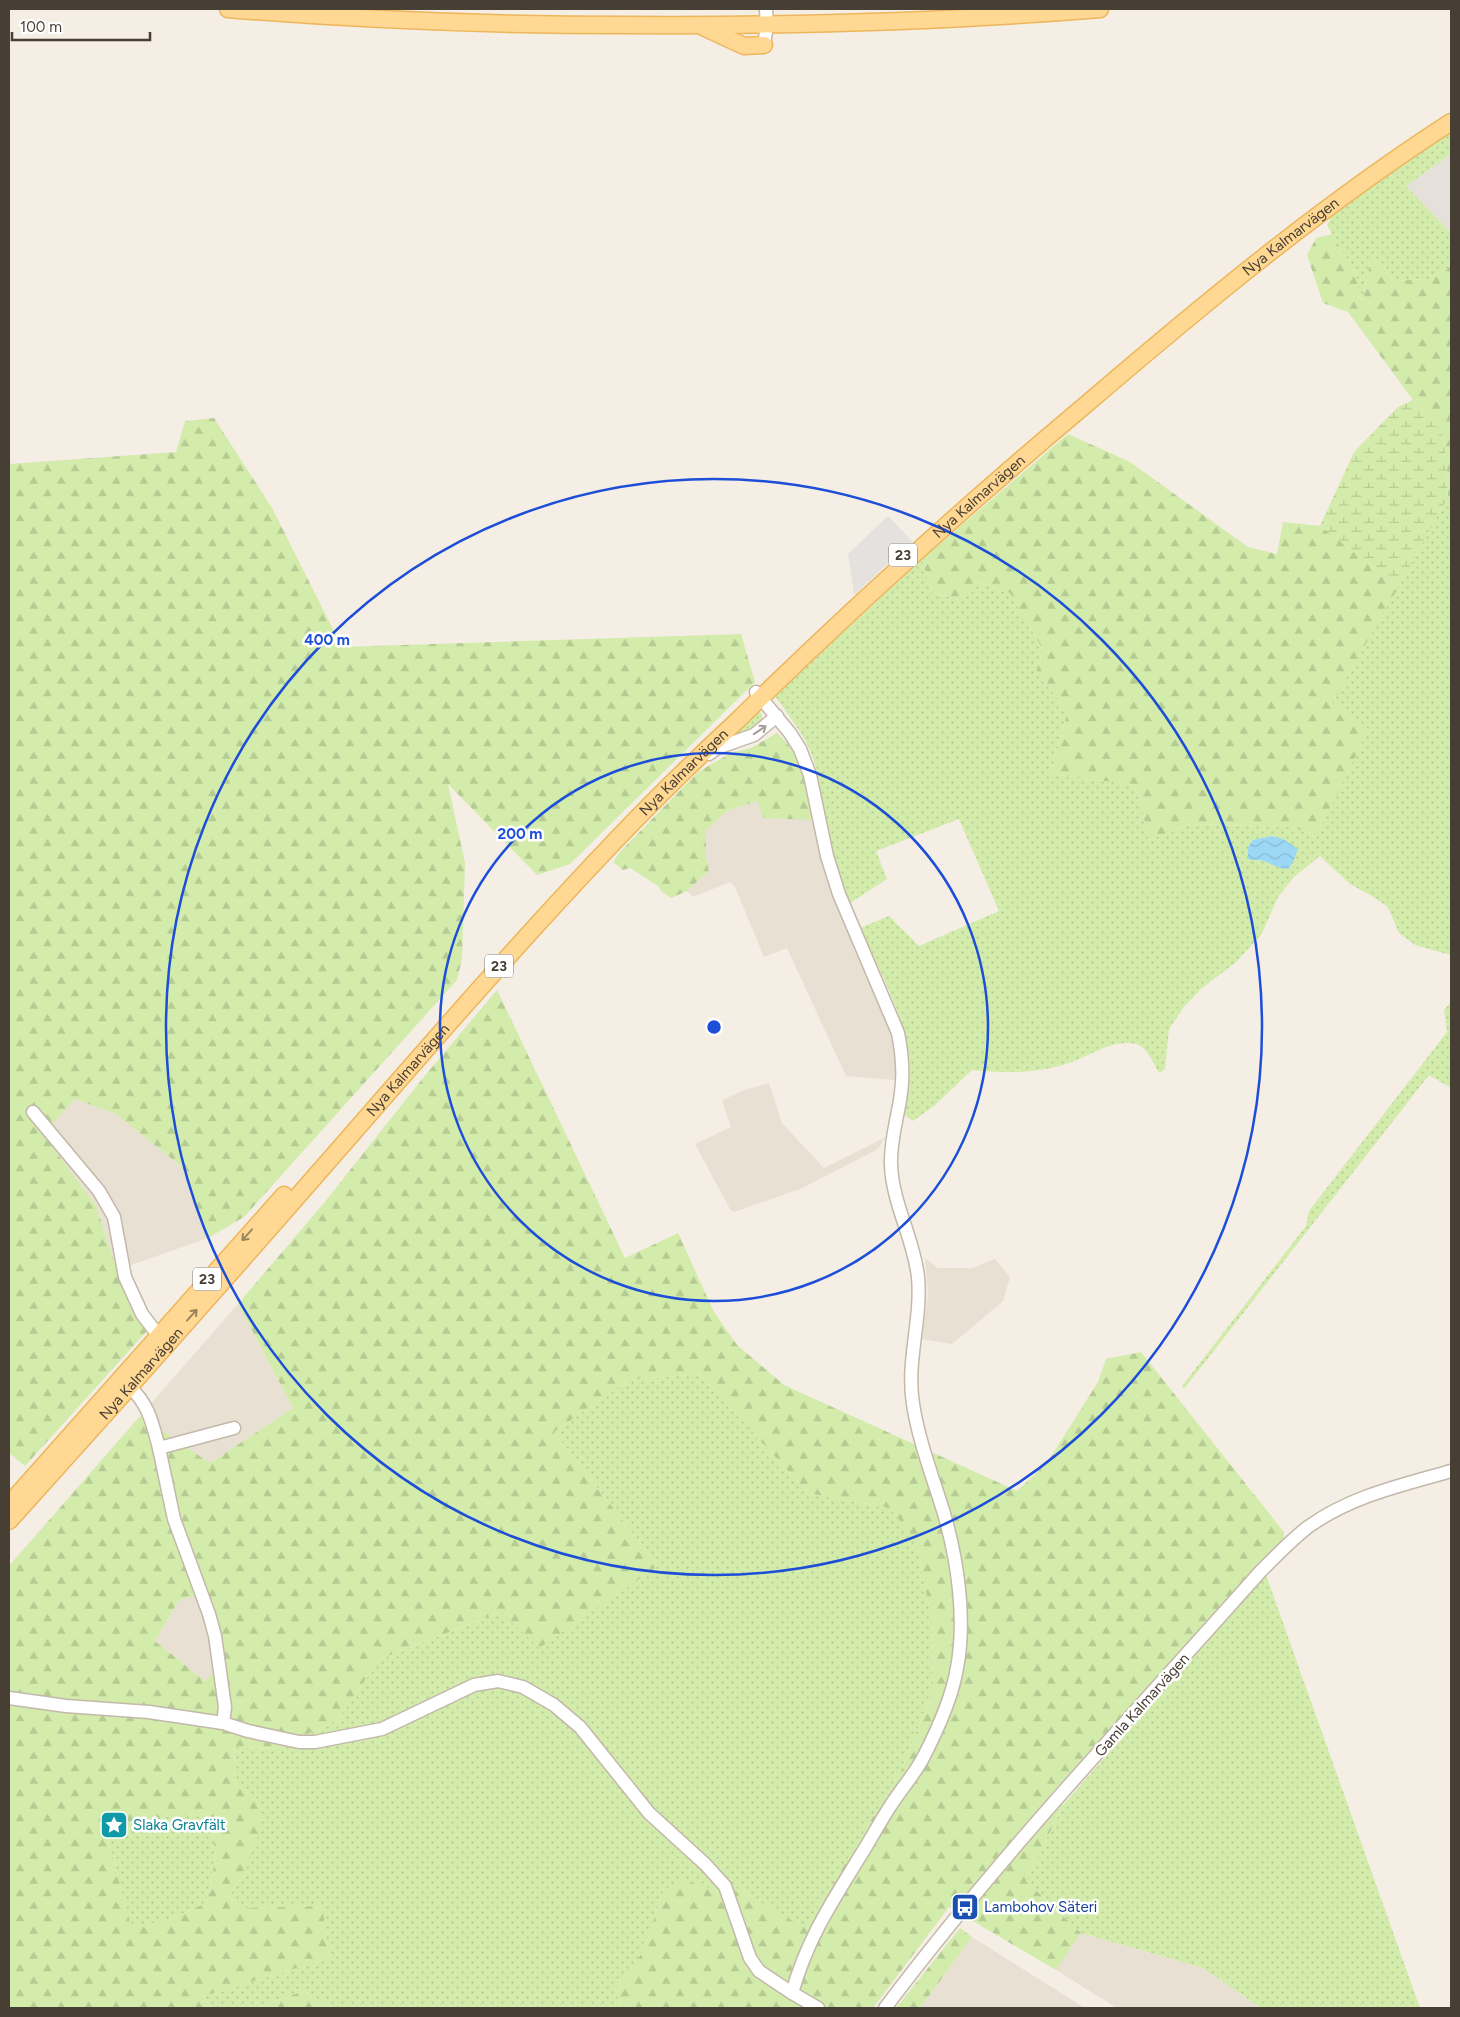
<svg xmlns="http://www.w3.org/2000/svg" width="1460" height="2017" font-family="Figtree,sans-serif">
<style>
.residential{fill:#e8e0d3}
.industrial{fill:#e6e0da}
.grass{fill:url(#grass-dots)}
.forest{fill:url(#forest-firs);fill-rule:evenodd}
.wetland{fill:url(#wetland-marsh)}
.parking{fill:#e4e1de}
.water{fill:url(#water-waves)}
.lines{fill:none;stroke-linecap:round;stroke-linejoin:round}
.minor-casing{stroke:#c3b8aa;stroke-width:15}
.major-casing{stroke:#edb65b;stroke-width:19}
.minor{stroke:#fff;stroke-width:12}
.major{stroke:#ffd893;stroke-width:16}
.oneway{stroke:#a39e9a}
.oneway2{stroke:#9a835f}
.ring{fill:none;stroke:#1d4ed8;stroke-width:2.5}
.labels{text-anchor:middle;dominant-baseline:central;stroke-width:5;stroke-linejoin:round;paint-order:stroke}
.shield{fill:#fff;stroke:#7e7871;stroke-width:1}
.shield-label{font-size:14px;font-weight:bold;fill:#473e34}
.street-label{font-size:15px;fill:#473e34;stroke:#fff}
.culture-label{font-size:15px;fill:#0d838f;stroke:#fff;text-anchor:start}
.transit-label{font-size:15px;fill:#164399;stroke:#fff;text-anchor:start}
.centre{fill:#1d4ed8;stroke:#fff;stroke-width:2.5}
.ring-label{font-size:15px;text-anchor:middle;font-weight:bold;fill:#1d4ed8;stroke:#fff;stroke-width:5;stroke-linejoin:round;paint-order:stroke}
</style>
<defs>
<pattern id="grass-dots" width="8" height="8" patternUnits="userSpaceOnUse" patternTransform="scale(1.25)"><rect width="8" height="8" fill="#d3ecab"/><path d="M2 2h.1M6 6h.1" fill="none" stroke="#b6cb94" stroke-width="1.8" stroke-linecap="round"/></pattern>
<pattern id="forest-firs" width="22" height="20" patternUnits="userSpaceOnUse" patternTransform="scale(1.25)"><rect width="22" height="20" fill="#d3ecab"/><path d="M5 1l3.5 6h-7zM16 11l3.5 6h-7z" fill="#b6cb94"/></pattern>
<pattern id="wetland-marsh" width="20" height="14" patternUnits="userSpaceOnUse" patternTransform="scale(1.25)"><rect width="20" height="14" fill="#d3ecab"/><path d="M1 5h8M5 5V1M11 12h8M15 12V8" fill="none" stroke="#b6cb94"/></pattern>
<pattern id="water-waves" width="16" height="10" patternUnits="userSpaceOnUse" patternTransform="scale(1.25)"><rect width="16" height="10" fill="#9cd8f6"/><path d="M0 5q4-4 8 0t8 0" fill="none" stroke="#88bad4"/></pattern>
</defs>
<rect width="100%" height="100%" fill="#f4eee5"/>
<g class="residential">
<path d="M757 801 816 820 894 1040 897 1062 895 1080 846 1076 787 948 764 957 735 887 730 882 693 897 687 891 709 871 706 859V830L727 811Z"/>
<path d="M769 1083 782 1123 824 1168 886 1137 878 1149 800 1189 734 1212 730 1209 695 1144 731 1127 722 1100 745 1090Z"/>
<path d="M75 1099 116 1114 182 1167 208 1238 117 1270 96 1206 43 1134Z"/>
<path d="M925 1258 938 1268H973L995 1259 1010 1277 1003 1301 952 1344 922 1339 928 1295Z"/>
<path d="M238 1304 293 1408 210 1463 140 1416Z"/>
<path d="M201 1594 220 1666 205 1681 155 1641 179 1600Z"/>
<path d="M1081 1933 1203 1968 1261 2008H1117L1056 1970Z"/>
<path d="M972 1937 1085 2008H920Z"/>
</g>
<path class="industrial" d="M1451 154V233L1406 186Z"/>
<g class="grass">
<path d="M1451 128V154L1406 186 1451 233V266L1428 279 1394 281 1380 261 1370 262 1363 298 1359 299 1356 275 1327 225 1336 208Z"/>
<path d="M1448 497 1451 502V955L1415 945 1399 933 1388 907 1372 896 1350 884 1320 856 1295 876 1278 897 1261 935 1235 963 1202 988 1184 1007 1169 1029 1165 1069 1159 1073C1154 1064 1147 1047 1136 1044 1111 1038 1086 1059 1063 1065 1031 1074 1004 1073 972 1070L935 1105 913 1121 905 1115C907 1100 910 1084 910 1069 910 1025 878 968 860 928L889 916 919 946 999 911 959 819 876 851 887 879 850 903C841 880 832 858 827 834 822 808 821 783 813 758 805 735 789 716 775 696L922 559 932 593 957 599 976 582 1010 593 1043 650 1036 673 1068 710 1051 774 1136 785 1149 840 1190 824 1293 827 1316 837 1332 703Z"/>
<path d="M757 710 762 714V719L754 730 719 742Z"/>
<path d="M1451 1002V1088L1429 1075 1184 1389 1182 1386 1306 1226 1309 1211 1447 1032 1444 1010Z"/>
<path d="M700 1374 808 1493 890 1508 916 1540 932 1622 933 1690 901 1771 805 1929 742 1891 664 1890 642 1953 617 1987 620 2008H332L304 1991 254 2008H212L204 1996 330 1958 321 1906 241 1908 228 1896 244 1875 259 1801 236 1785 234 1747 276 1749 337 1720 380 1659 501 1612 658 1566 554 1432 628 1380Z"/>
<path d="M1266 1575 1420 2008H1261L1203 1968 1081 1933 1026 1881 1063 1805Z"/>
<path d="M209 1813 216 1856 206 1903 167 1921 131 1927 107 1835 166 1817Z"/>
</g>
<g class="forest">
<path d="M1332 234 1356 275 1359 299 1363 298 1370 262 1380 261 1394 281 1428 279 1451 266V502L1448 497 1444 437 1413 400 1348 312 1323 303 1307 255 1316 238Z"/>
<path d="M214 418 272 508 342 647 741 634 755 682 570 864 537 875 448 784 465 863 462 959 457 980 244 1217 208 1238 182 1167 116 1114 75 1099 43 1134 96 1206 117 1270 146 1332 25 1466 9 1453V464L176 452 185 421Z"/>
<path d="M1068 434 1130 462 1248 547 1277 554 1283 522 1320 526 1399 586 1332 703 1369 729 1316 837 1293 827 1190 824 1149 840 1136 785 1051 774 1068 710 1036 673 1043 650 1010 593 977 582 957 599 932 593 922 559Z"/>
<path d="M777 733C804 757 808 786 816 820L764 818 757 801 727 811 706 830V859L709 871 687 891 671 898 662 892 658 886 630 868 623 870 613 862 620 852 698 772 731 753 751 748Z"/>
<path d="M497 990 625 1258 678 1233 714 1312 737 1345 784 1385 1017 1491 1047 1463 1098 1382 1106 1359 1141 1352 1284 1532V1539L1051 1794 1063 1805 1026 1881 1081 1933 1056 1970 949 1907 873 2008H620L617 1987 642 1953 664 1890 684 1881 721 1891H742L805 1928 901 1771 933 1690 932 1622 916 1541 890 1508 808 1493 700 1374 628 1380 554 1432 658 1566 539 1648 501 1612 380 1659 337 1720 276 1749 234 1747 236 1785 259 1801 261 1828 244 1875 228 1896 241 1908 322 1906 330 1958 204 1996 212 2008H9V1566L140 1416 210 1463 293 1408 238 1304 324 1203 423 1078ZM201 1594 220 1666 205 1681 155 1641 179 1600ZM209 1813 216 1856 206 1903 167 1921 131 1926 107 1835 166 1817Z"/>
<path d="M960 1928 972 1937 920 2008H896Z"/>
<path d="M304 1991 332 2008H254Z"/>
</g>
<path class="wetland" d="M1413 400 1444 437 1448 497 1399 586 1320 526 1354 452 1398 407Z"/>
<path class="parking" d="M888 516 912 541 854 595 848 554Z"/>
<path class="water" d="M1272 836 1283 839 1298 849 1293 862 1288 869C1278 869 1273 864 1264 861 1258 859 1254 861 1248 859V847L1253 840Z"/>
<g class="lines">
<g class="minor-casing">
<g id="minor">
<path d="M764 45 767 25 766 9"/>
<path d="M756 692 790 733 800 749 810 775 827 856 839 894 898 1033C902 1053 904 1072 901 1093 898 1117 890 1140 891 1164 892 1203 914 1239 918 1277 922 1320 906 1361 913 1404 919 1443 934 1480 945 1517 958 1563 966 1620 957 1668 952 1698 937 1731 923 1758 914 1775 901 1789 891 1805 881 1820 872 1837 862 1853 832 1902 808 1937 792 1993L818 2008"/>
<path d="M709 754 717 748 754 735 777 716"/>
<path d="M33 1112 99 1191 114 1217 125 1277 142 1314 158 1335"/>
<path d="M129 1386C149 1405 152 1422 159 1448"/>
<path d="M9 1698 66 1706 149 1712 223 1723 248 1731 299 1742H315L382 1729 474 1685 498 1681 523 1687 554 1705 580 1727 649 1813 705 1864 725 1886 750 1958 759 1971 792 1993"/>
<path d="M223 1723 225 1707 215 1636 209 1614 174 1519 159 1448 234 1428"/>
<path d="M885 2008C1000 1855 1133 1715 1260 1572 1276 1556 1291 1540 1308 1527 1351 1496 1402 1485 1451 1471"/>
</g>
</g>
<g class="major-casing">
<g id="major">
<path d="M228 9C360 20 494 25 627 25 785 26 943 22 1100 9"/>
<path d="M703 27 744 46 764 45"/>
<path d="M11 1502 284 1195"/>
<path id="s1" d="M9 1521C113 1406 216 1290 318 1173 416 1061 513 948 615 841 655 799 696 759 738 720 849 611 964 507 1083 407 1201 306 1321 206 1451 122"/>
</g>
</g>
<use href="#minor" class="minor"/>
<use href="#major" class="major"/>
</g>
<defs><path id="oneway-shaft" d="M-6 0H5M1.5-3L5.5 0L1.5 3" fill="none" stroke-width="1.6" stroke-linecap="round" stroke-linejoin="round" transform="scale(1.25)"/></defs>
<use class="oneway" href="#oneway-shaft" transform="translate(760 730) rotate(-34)"/>
<g class="oneway2">
<use href="#oneway-shaft" transform="translate(247 1235) rotate(132)"/>
<use href="#oneway-shaft" transform="translate(192 1315) rotate(-48)"/>
</g>
<g class="ring">
<circle cx="714" cy="1027" r="274"/>
<circle cx="714" cy="1027" r="548"/>
</g>
<defs>
<g id="sight-square" transform="scale(1.4375)"><rect x="-9" y="-9" width="18" height="18" rx="4" fill="#0f9aa8" stroke="#fff"/><path d="M0-6L1.8-2.2L6-1.7L2.9 1.2L3.7 5.4L0 3.3L-3.7 5.4L-2.9 1.2L-6-1.7L-1.8-2.2Z" fill="#fff"/></g>
<g id="bus-square" transform="scale(1.4375)"><rect x="-9" y="-9" width="18" height="18" rx="4" fill="#1a4fb4" stroke="#fff"/><path d="M-5-6H5V4H4V6H2V4H-2V6H-4V4H-5ZM-3.5-4V0h7V-4ZM-3.5 1.2v1.5H-2V1.2ZM2 1.2v1.5H3.5V1.2Z" fill="#fff"/></g>
</defs>
<g fill-rule="evenodd">
<use href="#sight-square" x="114" y="1825"/>
<use href="#bus-square" x="965" y="1907"/>
</g>
<g class="labels">
<g class="shield">
<rect x="889" y="543.5" width="28" height="23" rx="4"/>
<rect x="485" y="954.5" width="28" height="23" rx="4"/>
<rect x="193" y="1267.5" width="28" height="23" rx="4"/>
</g>
<g class="shield-label">
<text x="903" y="555">23</text>
<text x="499" y="966">23</text>
<text x="207" y="1279">23</text>
</g>
<g class="street-label">
<text stroke="none"><textPath href="#s1" startOffset="1818">Nya Kalmarvägen</textPath></text>
<text stroke="none"><textPath href="#s1" startOffset="1412">Nya Kalmarvägen</textPath></text>
<text stroke="none"><textPath href="#s1" startOffset="1008">Nya Kalmarvägen</textPath></text>
<text stroke="none"><textPath href="#s1" startOffset="602">Nya Kalmarvägen</textPath></text>
<text stroke="none"><textPath href="#s1" startOffset="198">Nya Kalmarvägen</textPath></text>
<text transform="translate(1142 1705) rotate(-48)">Gamla Kalmarvägen</text>
</g>
<g class="culture-label">
<text x="133" y="1825">Slaka Gravfält</text>
</g>
<g class="transit-label">
<text x="984" y="1907">Lambohov Säteri</text>
</g>
</g>
<circle cx="714" cy="1027" r="8" class="centre"/>
<g class="ring-label">
<text x="327" y="645">400 m</text>
<text x="520" y="839">200 m</text>
</g>
<rect width="1460" height="2017" fill="none" stroke="#473e34" stroke-width="20"/>
<path d="M12 32v8h138v-8" fill="none" stroke="#473e34" stroke-width="2.5"/>
<text x="20" y="32" font-size="15" fill="#473e34" stroke="#ffffff" stroke-width="4" paint-order="stroke">100 m</text>
</svg>
